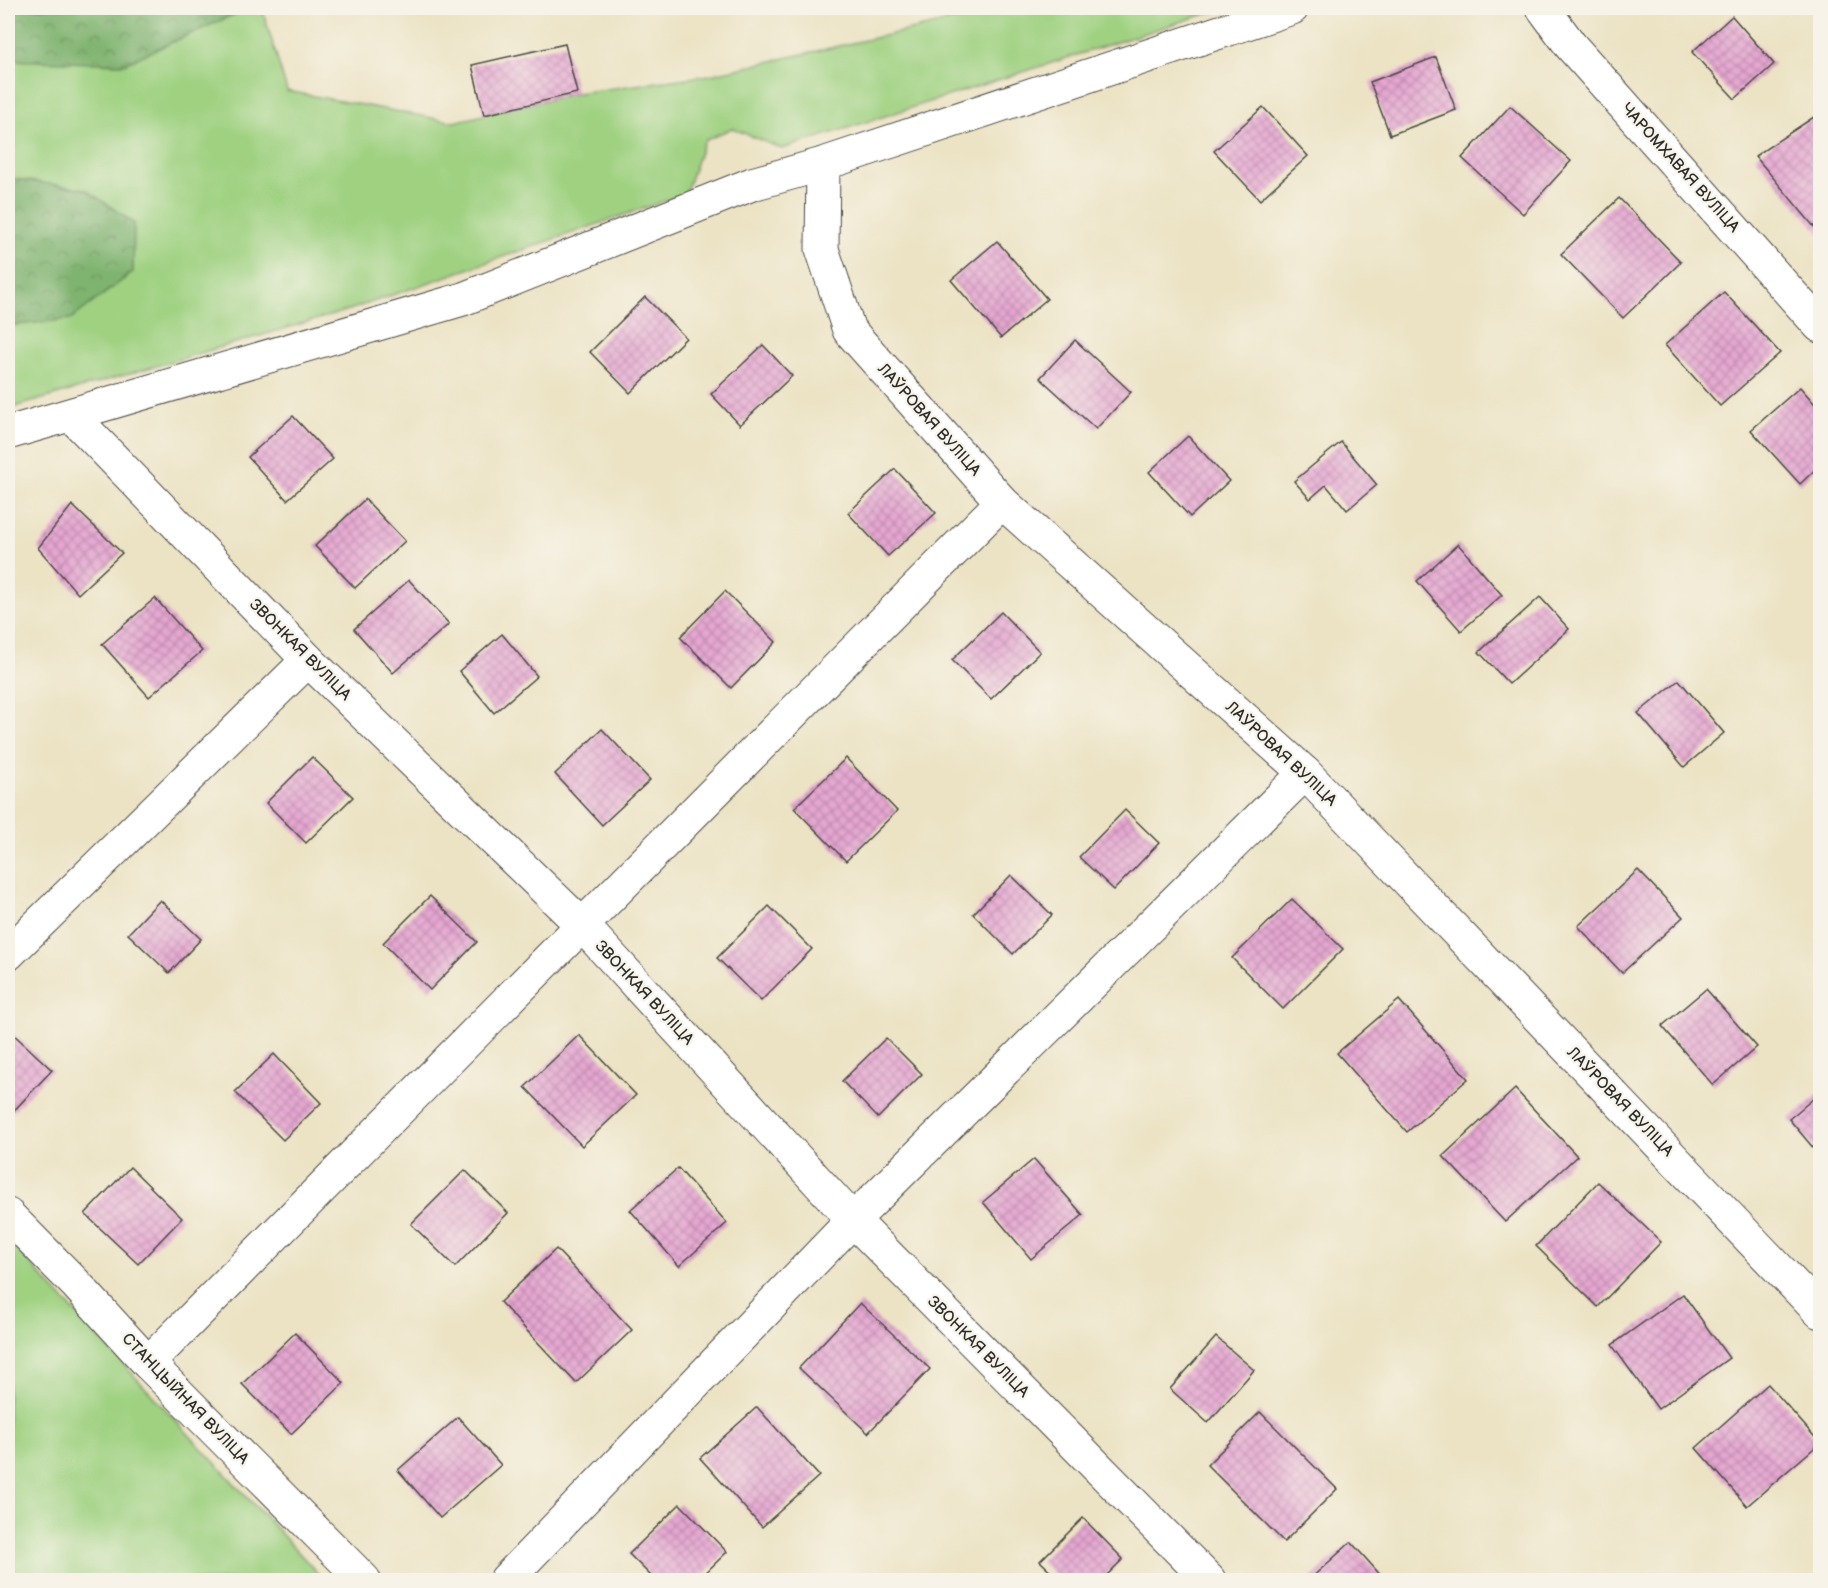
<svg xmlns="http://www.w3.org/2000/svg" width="1828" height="1588" font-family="'Balsamiq Sans',sans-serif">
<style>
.grass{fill:#9fd181;stroke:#657e56;stroke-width:1.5}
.forest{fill:url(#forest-crowns);stroke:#556f4d;stroke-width:1.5}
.building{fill:url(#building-cross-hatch)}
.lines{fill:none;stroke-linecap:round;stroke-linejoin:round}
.minor-casing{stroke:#484742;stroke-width:35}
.minor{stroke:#fff;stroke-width:33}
.labels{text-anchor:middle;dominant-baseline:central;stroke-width:4.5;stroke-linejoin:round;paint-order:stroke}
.street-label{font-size:16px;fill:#2b2b2b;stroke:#f7f3e8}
</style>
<defs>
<pattern id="forest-crowns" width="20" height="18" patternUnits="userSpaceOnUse" patternTransform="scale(1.5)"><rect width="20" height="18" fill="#7fb36f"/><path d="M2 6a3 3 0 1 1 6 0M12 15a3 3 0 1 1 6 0" fill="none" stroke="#68925b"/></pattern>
<pattern id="building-cross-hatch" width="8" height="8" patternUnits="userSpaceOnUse" patternTransform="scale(1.5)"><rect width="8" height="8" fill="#e6a7d2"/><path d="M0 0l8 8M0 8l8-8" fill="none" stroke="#bb88ab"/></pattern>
</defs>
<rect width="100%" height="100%" fill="#f7f3e8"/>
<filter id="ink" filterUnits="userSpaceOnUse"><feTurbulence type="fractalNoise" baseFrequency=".0167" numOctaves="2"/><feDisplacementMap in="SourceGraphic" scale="12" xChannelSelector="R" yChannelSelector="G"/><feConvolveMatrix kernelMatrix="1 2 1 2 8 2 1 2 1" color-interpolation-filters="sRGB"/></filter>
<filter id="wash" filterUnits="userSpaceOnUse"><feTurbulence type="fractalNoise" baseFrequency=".008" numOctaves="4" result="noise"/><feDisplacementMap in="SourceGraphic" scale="24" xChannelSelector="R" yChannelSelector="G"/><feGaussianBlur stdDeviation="1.35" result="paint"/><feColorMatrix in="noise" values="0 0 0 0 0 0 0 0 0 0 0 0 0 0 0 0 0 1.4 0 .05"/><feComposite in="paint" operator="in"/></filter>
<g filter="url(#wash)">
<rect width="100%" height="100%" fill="#ece3c4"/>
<g class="grass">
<path d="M8 8H262L287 91 454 122 577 93 710 75 1008 8H1224L782 149 732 128 704 141 685 194 349 310 8 409Z"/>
<path d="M8 1240 324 1580H8Z"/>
</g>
<g class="forest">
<path d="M8 8H248L124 64 8 60Z"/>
<path d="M8 178 85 189 134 223 133 272 71 319 8 326Z"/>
</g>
<g id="blocks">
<g class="building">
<path d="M1732 16 1774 64 1735 99 1692 52Z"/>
<path d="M565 44 577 93 484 115 472 65Z"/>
<path d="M1436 57 1456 110 1390 135 1370 82Z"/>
<path d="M1510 106 1571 161 1523 214 1462 158Z"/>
<path d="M1263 107 1308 156 1260 200 1214 151Z"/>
<path d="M1820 113V234L1755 156Z"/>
<path d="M1619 198 1681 262 1623 318 1561 254Z"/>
<path d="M997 241 1047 299 1001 338 951 280Z"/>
<path d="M1724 292 1780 353 1720 406 1665 345Z"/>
<path d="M645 297 686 338 630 393 590 352Z"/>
<path d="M1075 340 1131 392 1096 429 1040 378Z"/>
<path d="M763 345 792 376 740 425 711 394Z"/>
<path d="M1800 387 1820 410V465L1800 484 1751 430Z"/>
<path d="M293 416 333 459 287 500 248 457Z"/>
<path d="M1188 436 1229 481 1190 517 1149 472Z"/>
<path d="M1341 442 1377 485 1347 510 1326 485 1310 499 1294 481Z"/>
<path d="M895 469 936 513 888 556 848 513Z"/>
<path d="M365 499 405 541 355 588 315 546Z"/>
<path d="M72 505 122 553 78 594 38 548Z"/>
<path d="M1458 544 1502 595 1461 631 1417 581Z"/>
<path d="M409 580 449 624 393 673 354 629Z"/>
<path d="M725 591 776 642 731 688 680 637Z"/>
<path d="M1540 597 1569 629 1509 684 1479 652Z"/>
<path d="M155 598 202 651 149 697 102 644Z"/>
<path d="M1001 612 1040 652 991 699 952 660Z"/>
<path d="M502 634 537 676 494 713 459 671Z"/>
<path d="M1679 680 1724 733 1684 767 1638 713Z"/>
<path d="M602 729 650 780 602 825 555 774Z"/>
<path d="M312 757 353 797 306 843 266 803Z"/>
<path d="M846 758 897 811 846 861 794 808Z"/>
<path d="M1125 810 1159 843 1114 890 1079 857Z"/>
<path d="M1638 870 1683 917 1622 973 1578 926Z"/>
<path d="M1011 875 1052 915 1013 954 973 914Z"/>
<path d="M430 896 477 942 430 990 383 943Z"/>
<path d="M1292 899 1343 949 1283 1009 1232 958Z"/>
<path d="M160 900 201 939 169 973 128 934Z"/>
<path d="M769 906 812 949 761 1001 717 958Z"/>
<path d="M1706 989 1757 1047 1713 1085 1662 1026Z"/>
<path d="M1399 1000 1468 1079 1407 1132 1337 1053Z"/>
<path d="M10 1031 52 1070 8 1117V1034Z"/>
<path d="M579 1035 636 1095 582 1146 525 1087Z"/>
<path d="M886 1038 922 1074 878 1118 842 1081Z"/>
<path d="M274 1054 321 1103 283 1140 235 1092Z"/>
<path d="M1515 1089 1577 1156 1505 1222 1443 1156Z"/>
<path d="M1820 1093V1156L1789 1119Z"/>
<path d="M1034 1159 1083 1215 1031 1259 983 1202Z"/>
<path d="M130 1167 182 1218 138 1264 85 1214Z"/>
<path d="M678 1168 727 1223 679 1266 630 1210Z"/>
<path d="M465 1170 508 1213 455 1267 411 1224Z"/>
<path d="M1598 1182 1661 1242 1598 1307 1536 1246Z"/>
<path d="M556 1249 632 1330 576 1383 500 1302Z"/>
<path d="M1683 1294 1729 1358 1658 1409 1612 1345Z"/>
<path d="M860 1303 930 1369 868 1433 799 1368Z"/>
<path d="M295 1333 344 1383 291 1434 242 1384Z"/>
<path d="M1216 1337 1254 1370 1208 1423 1170 1389Z"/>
<path d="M1768 1384 1820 1443 1747 1506 1696 1448Z"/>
<path d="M757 1407 819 1476 762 1527 700 1458Z"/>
<path d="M1260 1412 1337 1489 1284 1542 1207 1465Z"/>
<path d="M458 1417 501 1465 440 1518 398 1470Z"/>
<path d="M680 1504 727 1552 698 1580H655L629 1554Z"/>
<path d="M1083 1518 1123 1559 1102 1580H1060L1040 1561Z"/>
<path d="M1351 1542 1385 1580H1309Z"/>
</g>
</g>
</g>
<g filter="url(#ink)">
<use href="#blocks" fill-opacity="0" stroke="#484742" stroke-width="1.5"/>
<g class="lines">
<g class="minor-casing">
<g id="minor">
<path d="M1543 8 1571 46 1820 326"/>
<path d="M823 164 822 249 849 330 1002 502 1305 773 1820 1312"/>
<path d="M71 415 308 660 582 925 853 1220 1209 1580"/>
<path d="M8 433 463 299 752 184 823 164 1292 8"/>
<path d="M8 954 308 660"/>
<path d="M8 1215 76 1284 148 1363 364 1580"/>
<path d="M148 1363 1002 502"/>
<path d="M506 1580 853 1220 1305 773"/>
</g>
</g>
<use href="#minor" class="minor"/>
</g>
</g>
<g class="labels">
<g class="street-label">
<text transform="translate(1680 168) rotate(48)">ЧАРОМХАВАЯ ВУЛІЦА</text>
<text transform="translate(929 420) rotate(48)">ЛАЎРОВАЯ ВУЛІЦА</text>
<text transform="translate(300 650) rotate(45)">ЗВОНКАЯ ВУЛІЦА</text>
<text transform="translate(1281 754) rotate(43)">ЛАЎРОВАЯ ВУЛІЦА</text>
<text transform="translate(644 993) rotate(47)">ЗВОНКАЯ ВУЛІЦА</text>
<text transform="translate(1620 1102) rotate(46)">ЛАЎРОВАЯ ВУЛІЦА</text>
<text transform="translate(978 1347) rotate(45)">ЗВОНКАЯ ВУЛІЦА</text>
<text transform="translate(185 1399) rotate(46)">СТАНЦЫЙНАЯ ВУЛІЦА</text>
</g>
</g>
<rect width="1828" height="1588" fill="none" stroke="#f7f3e8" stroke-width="30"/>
</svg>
